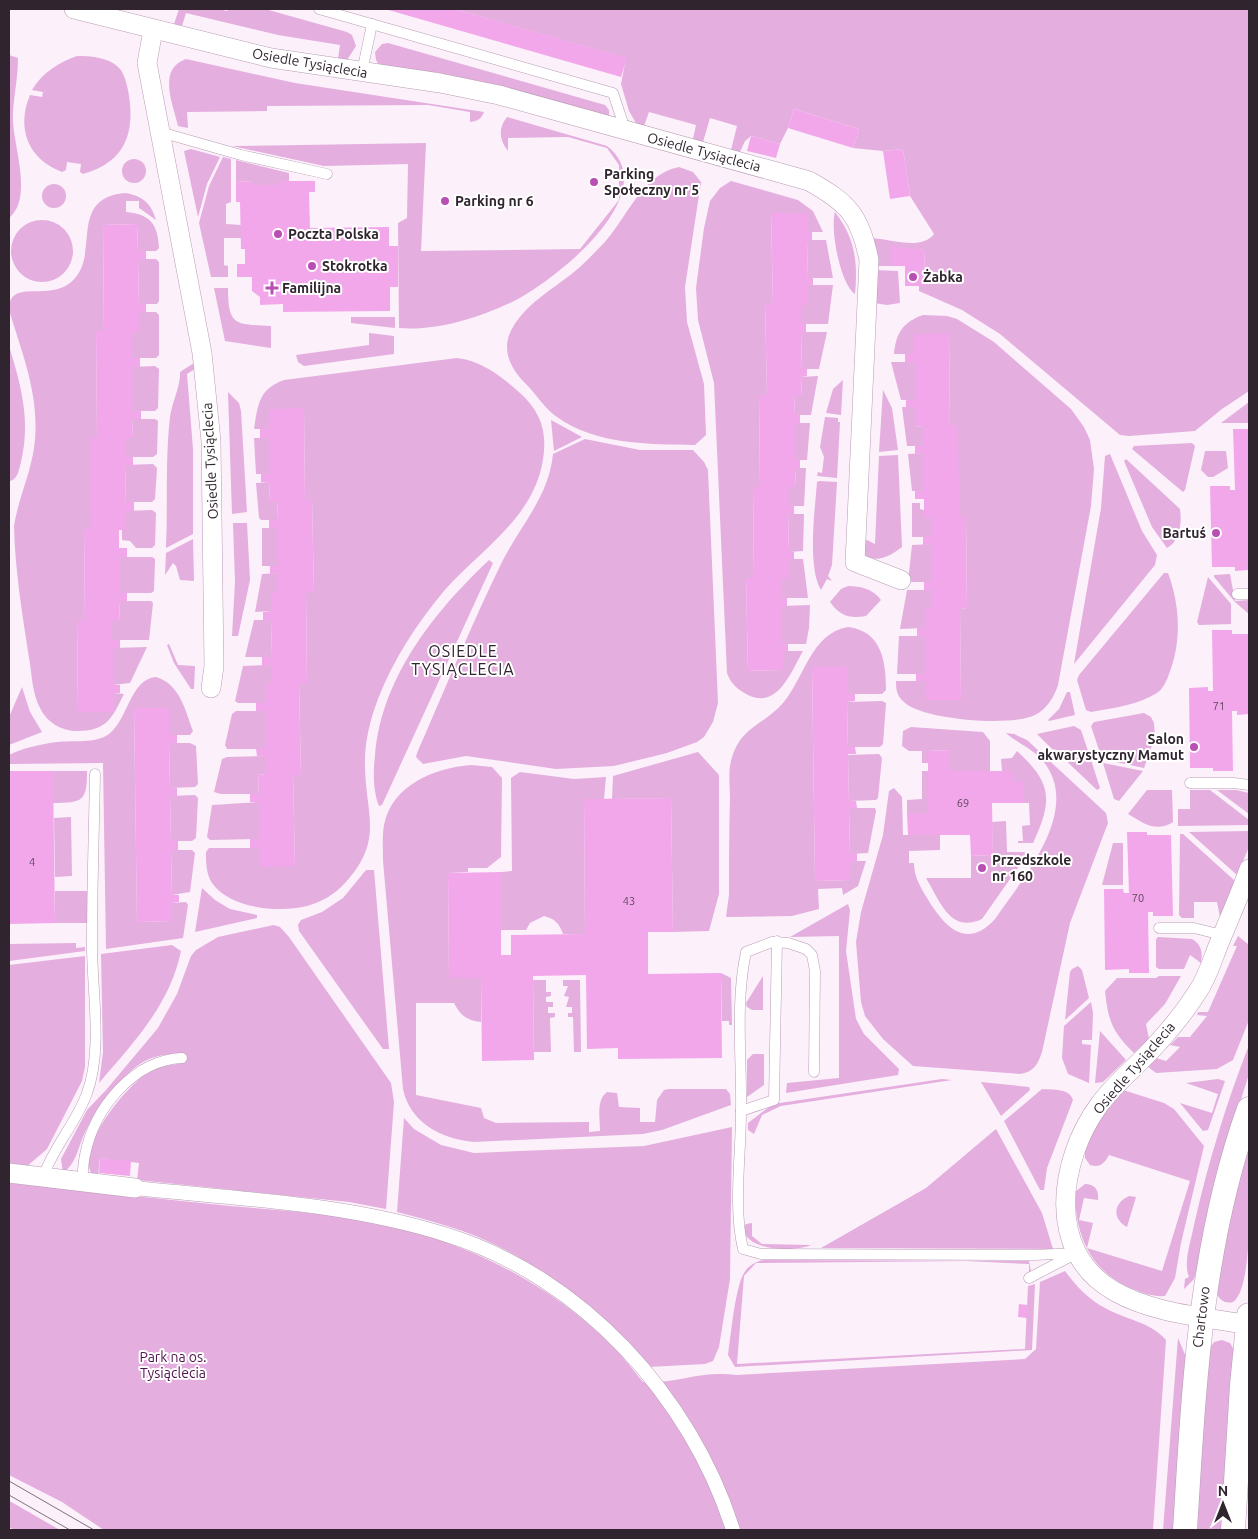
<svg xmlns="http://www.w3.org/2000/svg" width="1258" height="1539" font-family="Ubuntu,sans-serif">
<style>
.green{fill:#e4aedf}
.building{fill:#f2a7eb}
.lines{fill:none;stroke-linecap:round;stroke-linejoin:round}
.service-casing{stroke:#b79cb4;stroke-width:11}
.pedestrian-casing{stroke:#b79cb4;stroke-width:15}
.minor-casing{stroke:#b79cb4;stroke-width:20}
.tertiary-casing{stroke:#b79cb4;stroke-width:25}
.service{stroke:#fff;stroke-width:10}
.pedestrian{stroke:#fff;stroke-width:14}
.minor{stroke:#fff;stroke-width:19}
.tertiary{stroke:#fff;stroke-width:24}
.tram{stroke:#7d727c;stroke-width:1}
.poi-dot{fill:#b850b3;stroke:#fff;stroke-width:2}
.labels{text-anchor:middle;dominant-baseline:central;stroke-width:4;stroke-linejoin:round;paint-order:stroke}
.number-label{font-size:11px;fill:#60465e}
.street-label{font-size:14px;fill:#30252f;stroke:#fff}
.poi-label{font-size:14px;font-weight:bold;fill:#30252f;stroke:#fff;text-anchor:start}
.park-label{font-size:14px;fill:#52104f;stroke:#fff}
.quarter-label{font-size:16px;letter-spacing:1px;fill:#30252f;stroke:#fff}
</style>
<rect width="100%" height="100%" fill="#fcf0fa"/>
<g class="green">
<path d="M179 9H218L227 11 228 9H265L347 32 352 35 356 46 347 60 338 59 340 45 278 35 186 13 182 26 174 24Z"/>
<path d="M454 9H1249V391L1222 409 1195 431 1129 436 1120 435 1000 334 962 310 919 291V286H924L925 250 891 247V266H875L871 238C891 239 921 251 934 234L910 196 903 149 883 151 853 148 859 129 794 109 788 128 780 144 751 136 745 141 740 152 731 150 737 126 710 118 703 142 693 139 696 125 649 112 644 126 636 123 629 111 621 84 626 58Z"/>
<path d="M388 43 605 105 609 110V116L502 86 439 73 379 65 376 60 375 52 382 44Z"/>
<path d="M9 55 18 58C18 77 14 95 13 113 11 142 35 197 9 218Z"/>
<path d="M77 56C90 56 107 57 117 66 124 71 126 82 128 90 136 132 126 162 83 174L80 172 81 164 67 162 66 170 62 172C28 159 16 128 30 95L42 97 43 92 32 90C42 73 59 62 77 56Z"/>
<path d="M186 59 295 83 484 112C481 119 478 121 470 122V112L428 105 267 106V111L187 112 188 128 178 126C173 104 157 69 186 59Z"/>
<path d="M507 117 607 146C667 193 552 283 512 302 477 318 437 331 399 328L398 223 407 218 408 164 324 166 232 146 426 143 421 251 580 249 619 200V165L607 148 568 137 508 138V151C499 140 498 128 507 117Z"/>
<path d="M191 149 220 157 207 184 198 217 184 151Z"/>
<path d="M223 157 231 159V202L226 204V224L241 225V238H224V265L228 266V277H211L199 223 209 186Z"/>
<circle cx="134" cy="171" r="12"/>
<path d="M236 160 289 173V181H280V185H252V181L236 182Z"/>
<path d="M679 167 693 172 701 182 685 287 687 322 704 384 706 435 695 445C649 444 596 445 557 417 545 409 537 395 526 384 510 369 500 348 513 327 527 303 553 289 574 272 585 263 594 253 604 243 627 218 642 174 679 167Z"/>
<path d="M731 181 798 200 813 211 823 232H807V213H771L773 304 765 305 767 395 759 396 760 487H753L754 578 746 579 748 671 783 670V651H803C792 670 778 710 748 695 738 690 731 684 727 673L714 383 698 320 696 288 704 228 710 201 720 188Z"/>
<circle cx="54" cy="196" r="12"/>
<path d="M125 193C143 196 151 203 156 220L139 208V201H126V212C150 214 158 224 159 248L156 251H138L137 224 103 225 104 331H96L97 437 91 529 84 530 85 620 77 621 78 712H113V693L124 694C112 718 107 731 77 731 62 731 47 723 40 708 33 695 32 678 30 664 23 619 15 572 14 526 18 500 30 475 34 448 41 399 23 356 9 310 9 275 53 306 76 277 98 250 70 198 125 193Z"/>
<path d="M835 212C855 238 858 262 855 294 840 284 830 229 835 212Z"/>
<circle cx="42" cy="251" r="31"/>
<path d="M807 240H826L833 278H808Z"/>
<path d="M138 259H156L159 262V301L157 304H139Z"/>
<path d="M875 270 898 271 900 303 887 305 874 303Z"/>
<path d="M808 285H833L828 324H801V305L808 304Z"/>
<path d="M214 288H228C228 327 236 324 271 326V348L225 341Z"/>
<path d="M139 312H156L159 315V355L156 358H131V332Z"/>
<path d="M923 315 947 316 957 319 994 342 1071 409 1084 427 1090 440 1094 469 1091 506 1058 685C1054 697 1047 709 1035 715 1012 727 922 720 904 702 897 696 896 690 896 681H926V700H961L960 609 967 608 966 517 959 516 950 425 949 334H914V354H894C896 333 903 322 923 315Z"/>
<path d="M351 317H395V328L351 323Z"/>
<path d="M801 332H827L819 369H802Z"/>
<path d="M369 333 394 336V354L304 366 298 362 296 355 369 345Z"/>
<path d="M9 346C21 385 31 421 21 462 19 469 18 479 10 481Z"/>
<path d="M457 358C482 361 501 376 520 393 538 409 546 427 544 451 539 515 483 547 444 591 417 623 393 660 378 699 370 720 364 744 365 767 366 816 384 840 345 883 335 894 322 902 307 906 280 913 230 909 212 883 206 874 206 862 206 852L209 848H259L295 866 293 775 301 774 299 683H307L306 592H314L312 500H305L304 409H269V429H254C258 404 259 389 284 380Z"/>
<path d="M197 361 198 367 187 374 193 449V534L166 548C168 505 165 460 170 417 172 402 181 385 180 372Z"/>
<path d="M891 362H915V400H901Z"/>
<path d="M155 366 159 369 158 408 155 411H132V367Z"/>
<path d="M818 376 811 415H795L794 396H802L801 377Z"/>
<path d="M843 380 841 415 826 413 833 389Z"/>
<path d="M883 390 892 408 898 450 879 452Z"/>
<path d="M228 392 239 403 241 411 247 512 232 514Z"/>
<path d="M1249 402V423H1221Z"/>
<path d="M902 407H915V427L923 426V446H907Z"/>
<path d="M825 417 838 418V422H840L837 478 817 476 818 472 822 473 824 457 820 447Z"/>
<path d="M132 419H155L158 421 157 454 153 457H125V438H133Z"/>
<path d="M551 420 582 437 554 451Z"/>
<path d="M795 423H810L807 460H795Z"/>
<path d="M254 438H269V474H256Z"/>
<path d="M585 439 640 450H693L704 462 708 470 718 703 713 722 704 737 697 742 667 753 614 766 556 769 466 756 423 764 416 757 417 753C445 689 472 623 503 560 521 525 549 496 553 454Z"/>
<path d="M1192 443 1195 446 1185 490 1183 492 1132 449 1134 446Z"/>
<path d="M1205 451H1226L1228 468 1213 477H1208L1201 470Z"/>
<path d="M923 453V491H912L908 454Z"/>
<path d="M1110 454 1142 531 1157 555 1155 565 1074 664 1101 508 1105 456Z"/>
<path d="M898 455 902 547C891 555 881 562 866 557L861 537 875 544 879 456Z"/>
<path d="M1126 459 1180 509C1182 523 1180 541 1167 548L1152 527 1124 461Z"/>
<path d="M153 464 157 468 155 499 152 502H126L125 465Z"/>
<path d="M795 468H806L804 506H788V487H796Z"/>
<path d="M819 481 837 482 832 565 828 576 832 581 827 579 821 590C807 567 815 509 817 482Z"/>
<path d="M269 482 270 501 277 502 278 520H261L259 518 256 483Z"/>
<path d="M912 503H920V509L924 510V518H932V537H912Z"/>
<path d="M152 510 156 513 155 545 152 548H136L130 541 122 540V530L126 529V511Z"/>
<path d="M788 514H804L803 551 789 552Z"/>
<path d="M233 523H247L250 580 238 636H232L235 582Z"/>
<rect x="262" y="528" width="16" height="38"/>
<path d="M193 539 194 581 180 580 176 566 173 563 165 575 166 553Z"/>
<path d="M932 544V582H908L912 545Z"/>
<path d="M119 557H152L155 559 154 591 151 593H119Z"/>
<path d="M789 559H803L808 598H782V579L789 578Z"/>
<path d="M489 560 493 563 382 805 379 806C373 791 373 772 375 756 381 678 434 612 489 560Z"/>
<path d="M278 573V592H271V611L255 612 262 574Z"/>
<path d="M1164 573H1168C1180 605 1182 642 1169 674 1167 680 1163 689 1157 693 1138 705 1113 708 1091 712L1086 710 1077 680 1079 675Z"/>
<path d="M1230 574 1235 601 1249 600V614L1235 602 1214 577V575Z"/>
<path d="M1208 577 1231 604V624L1199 625 1197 622Z"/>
<path d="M848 586C861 586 873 589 881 600L866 616C850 619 840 616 830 602L841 589Z"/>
<path d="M907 590H932V608H925V628L900 629Z"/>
<path d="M119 601H151L153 603 149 640H112V621L120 620Z"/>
<path d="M810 605 809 628 806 644H782V606Z"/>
<path d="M254 620H271L272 657H245Z"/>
<path d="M848 627C882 631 886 662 886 690L882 694H847V667H812L815 881 850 880V861H866L858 886 843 895 842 888 818 889 819 909 792 916 726 917 729 895C729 863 729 831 730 799 730 787 728 772 731 761 740 726 763 726 783 703 804 679 811 633 848 627Z"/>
<path d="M899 636H926V674H897Z"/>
<path d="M169 644 178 665 195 666 194 689H191L174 663 167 645Z"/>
<path d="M147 647 130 683 113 685V648Z"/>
<path d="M272 665V683H265V703H238L235 701 243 666Z"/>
<path d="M156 677C180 684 185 710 193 731L190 735H169V708H134L137 922 172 921V903L186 902 188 905 183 938 106 949 103 763 9 764V755C23 748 41 744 57 742 73 740 95 744 109 734 128 720 130 679 156 677Z"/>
<path d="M22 687 30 712 42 732 9 745V717Z"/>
<path d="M1067 692H1070L1075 715 1049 721 1048 720 1059 709Z"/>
<path d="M882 701 886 703 883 744 880 747H848L847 702Z"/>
<path d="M236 711H265V749H227L225 745 232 714Z"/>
<path d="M1144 713 1151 717 1154 723 1155 737 1144 768 1102 759 1091 726 1094 722Z"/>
<path d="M1074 726 1081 730 1090 757 1052 749 1037 734Z"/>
<path d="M911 727 983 732 990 741V771H950L949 750 928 751V763H922V751H909L902 746 903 731Z"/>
<path d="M1006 733 1014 734 1027 740 1106 813 1108 823 1070 923 1042 1052C1038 1064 1034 1072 1020 1074L913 1066 883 1039 865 1016 861 1002 856 942 861 912 883 835 889 791 894 788 902 797 903 835H940V850L909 851V863H914C914 877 920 886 927 898 944 926 966 951 995 919 1023 878 1083 810 1043 761 1032 748 1017 743 1006 733Z"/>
<path d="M169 743H190L196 746 198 784 195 787 170 788Z"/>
<path d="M1017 751C1052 783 1053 800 1033 843H1018V841H1023L1022 826 1030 825 1029 803H1023V781H1013L1012 771H1002L1001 759 1012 758Z"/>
<path d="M698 752 719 775V894L709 931 673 932 671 798 612 799 613 776Z"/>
<path d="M879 754 882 758 878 798 876 800 849 801 848 755Z"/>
<path d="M1060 755 1091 760 1100 788 1097 790Z"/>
<path d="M266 756V774L258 775 259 794H221L214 792 222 759 227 757Z"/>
<path d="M1103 763 1143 771 1119 801 1114 799Z"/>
<path d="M471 765 492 767 502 778 501 857 487 868H468V872L448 873 449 978H481V1022C467 1021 460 1015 454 1003H416V1095L481 1108 484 1118 496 1123 589 1122V1132L600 1131C600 1118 596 1100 607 1092L617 1093 619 1107 640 1108V1122H655L657 1100 664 1090 669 1089H726L730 1094 731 1105 662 1130 643 1134 474 1142C442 1139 410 1123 403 1089L383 861C383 849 382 837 384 825 392 785 434 768 471 765Z"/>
<path d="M53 771H87C87 801 83 803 53 803Z"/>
<path d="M922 771H928V813H907V800L922 799Z"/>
<path d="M520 772 574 779 606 777 604 799H584L585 934H563C559 923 555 919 544 916L530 923 526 930H501V872L512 871 511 778Z"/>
<path d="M1147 790H1172L1173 822C1156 833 1143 823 1128 814Z"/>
<path d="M1190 790H1210L1249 820V825L1178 826V809H1190Z"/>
<path d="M1217 790H1236L1249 793V814Z"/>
<path d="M195 795 198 798 196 838 192 841H171L170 796Z"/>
<path d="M259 802V839L210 840 207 837 212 805Z"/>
<path d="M849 808H875L876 811 868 853 850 854Z"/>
<path d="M71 817 72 876 55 877 54 818Z"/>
<path d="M1006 821 1007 852H1025L1024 859 982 919C950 934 940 901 926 878H971V856L993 855 992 822Z"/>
<path d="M1249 831V847L1237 875 1189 832Z"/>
<path d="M1180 834H1183L1235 881 1220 917 1217 902H1194V918H1182L1179 915Z"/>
<path d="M1113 843H1123V885H1102Z"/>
<path d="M171 850H192L195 853 190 892 172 895Z"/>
<path d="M366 870H374L389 1049H383L299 931 298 925 301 920 322 912 343 898Z"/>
<path d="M202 888 215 900 230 909 257 915V918L195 932Z"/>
<rect x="55" y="891" width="34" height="32"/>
<path d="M848 904 850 910 846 951 856 1019 864 1034 899 1069 898 1075 786 1093 787 1083 839 1078V936L790 937Z"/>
<path d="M274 925 280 927 289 937 391 1083 394 1102 386 1209 349 1202 137 1180 139 1163 100 1158 98 1176 91 1173C77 1145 128 1083 152 1070 161 1066 172 1065 182 1063V1053C170 1054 158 1055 147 1060 122 1072 94 1111 83 1137 77 1151 76 1163 63 1173L61 1159 87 1110 106 1090 158 1028 177 994 191 956 196 950 218 937Z"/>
<path d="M1238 936 1249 945V1020L1233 1060 1217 1069 1156 1073 1147 1066 1156 1058 1166 1061 1180 1047 1170 1045 1178 1037H1190L1207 1016 1197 1015 1198 1012H1208L1237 946H1233Z"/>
<path d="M1158 937 1192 939C1201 944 1203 952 1201 963L1190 955 1184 969H1159L1156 967V939Z"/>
<path d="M76 943V948L85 947V951L9 961V944Z"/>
<path d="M172 945 181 951C170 1005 133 1043 99 1083L103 1052 101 954Z"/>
<path d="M85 956V1067L82 1081 47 1149 25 1168 9 1166V965Z"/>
<path d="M1078 966 1082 970 1089 998 1065 1020 1070 972 1072 969Z"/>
<path d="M721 973 731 978 732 1025H729V1021H722Z"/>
<path d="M763 976V1010H752L747 1007 746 1003Z"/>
<path d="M1159 976H1181L1165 1004 1146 1024 1149 1039 1134 1053C1112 1032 1108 1020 1105 991L1117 978H1156Z"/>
<path d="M533 980H546V992H551V996L546 997V1002H553V1007H548V1013H555V1017L550 1018 551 1052H534Z"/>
<path d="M563 980H580L581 1052H574L573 1017H568V1013H572V1007H566L569 997 564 996 568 986H563Z"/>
<path d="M1091 1002 1093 1013 1092 1040H1082V1044L1091 1045 1089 1083 1068 1074 1062 1058 1064 1026Z"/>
<path d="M1100 1031 1126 1060 1103 1082 1095 1083Z"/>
<path d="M1249 1045V1074L1214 1185 1197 1269 1194 1279 1184 1289 1185 1279 1189 1277C1183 1263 1191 1241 1194 1225 1208 1163 1226 1104 1249 1045Z"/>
<path d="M753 1054H764V1085L747 1097V1060Z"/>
<path d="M942 1079 952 1080 781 1106 762 1115 754 1134 748 1130V1123L773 1104Z"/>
<path d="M1218 1079 1225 1081 1208 1130 1203 1131 1180 1103 1212 1113 1218 1094 1186 1083Z"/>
<path d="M981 1082 1029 1087 1030 1090 1001 1116Z"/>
<path d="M1042 1089C1054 1090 1069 1088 1073 1100L1047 1168 1044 1190H1040L1004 1121Z"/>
<path d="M1123 1090 1164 1103 1174 1109 1204 1146 1181 1243 1175 1278 1165 1296C1152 1297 1140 1292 1128 1287 1089 1269 1075 1233 1075 1192L1085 1184C1095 1184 1099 1190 1098 1200L1084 1198 1079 1220 1093 1223 1087 1248 1162 1271 1190 1181 1109 1155C1104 1164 1100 1168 1090 1165L1085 1158C1083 1136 1110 1107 1123 1090Z"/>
<path d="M404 1118 414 1129 441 1145 474 1153 644 1146 732 1127 730 1279 719 1347 713 1361 705 1364 649 1367C604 1315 551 1270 487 1241 459 1228 427 1220 397 1212Z"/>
<path d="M996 1129 1042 1213 1053 1249 821 1248 926 1188Z"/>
<path d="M1249 1142C1249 1170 1255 1288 1233 1302 1224 1304 1219 1300 1216 1291L1229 1220Z"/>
<path d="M9 1183C83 1191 156 1198 230 1206 277 1210 323 1213 369 1222 459 1238 546 1280 611 1345 623 1356 633 1370 643 1382 677 1384 700 1370 736 1375L1025 1359 1036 1349 1040 1282 1065 1271C1076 1286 1088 1299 1105 1308 1124 1319 1151 1322 1166 1340L1153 1530H104L62 1502 9 1475Z"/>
<path d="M1129 1196 1136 1197 1127 1227C1112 1219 1113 1203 1129 1196Z"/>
<path d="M752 1223V1236L762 1244 811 1245 817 1242C802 1253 746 1253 743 1228L746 1224Z"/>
<path d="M763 1260 1029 1261 1031 1272 1029 1273V1264L966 1261 756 1263 744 1276 737 1364 1025 1349 1028 1286 1035 1284 1032 1350 735 1367 728 1355C731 1335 735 1288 744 1273 748 1266 755 1262 763 1260Z"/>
<path d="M1178 1338 1186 1357 1173 1530H1163Z"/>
<path d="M1222 1340 1230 1343 1234 1350 1221 1530H1196L1209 1349 1214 1342Z"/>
<path d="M9 1501 13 1503 60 1530H14L9 1527Z"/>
</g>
<g class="building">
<path d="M385 9H454L627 58 621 77Z"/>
<path d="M794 109 859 129 853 148 788 128Z"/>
<path d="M751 136 780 144 776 158 747 151Z"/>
<path d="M903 149 910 196 890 199 883 151Z"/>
<path d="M252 181V185H280V181H315V192H309L310 228 389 227V246H398V287H390V311L283 312V304L260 305V297L252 291V277H237V264H245V249H241L240 202H236V182Z"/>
<path d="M771 213H807V232H812V240H807L808 278H813V285H808V305H801V324H806V332H801L802 369H807V376L801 377 802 396H794L795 415H800V423H795V460H800V468H795L796 487H788V506H794V514H788L789 552H794V559H789V579H782V598H787V606H782V644H788V651H783V670L748 671 746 578H754L753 487H760L759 395H767L765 304H773Z"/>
<path d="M137 224 138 251H146V259H138L139 304H146V312H139V332H131V358H140V367H132V411H141V419H132L133 438H125V457H133V465H125L126 502H134V511H126V530H119V548H127V557H119V593H127V601H119L120 621H112V640H120V648H113V685H120V693H113V712H78L77 620H85L84 529H91L90 437H97L96 331H104L103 225Z"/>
<path d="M891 246 925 250 924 286H905V266H891Z"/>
<path d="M949 333 950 425H958L959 516H966L967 608 960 609 961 700H926V681H916V674H926V636H917V628H925V608H932V590H924V582H932V544L923 545V537H932V518H924V499H915V491H923V453L915 454V446H923V426L915 427V407H906V400H915V362H905V354H914V334Z"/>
<path d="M304 408 305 500H312L314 592H306L307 683H299L301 775H293L295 866 259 867V848H250V839H259V802H250V794H259L258 775 266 774V756H257L256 749H265V711H256V703H265V683H272V665L262 666V657H272L271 620H263V612L271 611V592H278V573L270 574V566H278V528H269V520H278L277 502H270L269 482H261V474H269V438H260V429H269V409Z"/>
<path d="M1233 429H1249V570L1235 571V567H1212L1210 486H1230V490H1235Z"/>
<path d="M1212 630H1232V634H1249V714L1237 715V711H1232L1233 771H1213V768H1190L1189 688 1208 687V691H1213Z"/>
<path d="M812 667H847V694H855V701L847 702 848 747H855L856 754H848L849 801H856L857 808H849L850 854 857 853V861H850V880L815 881Z"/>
<path d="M134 708H169V735H177V743H169L170 788H177V796H170L171 841H178V850H171L172 895H179V902L172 903V921L137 922Z"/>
<path d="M950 750V771H1013V781H1023V803H992L993 855 971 856 970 835H908L907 813H928V751Z"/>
<path d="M9 771H53L55 923 9 924Z"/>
<path d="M671 798 673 932H648V974L721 973 722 1058 618 1059V1048L587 1049 586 975 533 976 534 1060 482 1061 481 978H449L448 873 501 872V955H511V935L585 934 584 799Z"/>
<path d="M1127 832H1147V835H1171L1173 916H1153V912H1148L1149 973H1129V969L1105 970 1104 889H1123L1124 893H1129Z"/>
<path d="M100 1158 131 1161 130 1176 99 1173Z"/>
<path d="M1019 1304 1028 1305 1027 1318 1018 1317Z"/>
</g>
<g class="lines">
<g class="service-casing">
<g id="service">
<path d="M319 9 613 93 622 120 621 129"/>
<path d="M362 72 372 24"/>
<path d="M160 132 241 155 327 174"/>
<path d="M1237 594H1249"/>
<path d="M1190 783H1234L1249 785"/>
<path d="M1159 928H1194L1222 935"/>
<path d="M814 1072 815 971 812 955 806 949 788 943 772 942 746 952C735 1004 742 1060 741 1112 741 1157 733 1206 743 1249L761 1254 1034 1255 1077 1253 1029 1278"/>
<path d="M741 1111 774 1100 777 941"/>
<path d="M43 1177C54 1146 77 1122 87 1093 103 1050 92 991 92 945 92 888 94 831 95 774"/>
<path d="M82 1182C83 1173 83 1164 85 1155 94 1109 133 1060 182 1058"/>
</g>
</g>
<g class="pedestrian-casing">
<path id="pedestrian" d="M135 1188C239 1199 347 1203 447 1235 582 1277 691 1397 733 1530"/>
</g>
<g class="minor-casing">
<g id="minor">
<path d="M74 9 271 58 440 83 499 95 809 181C848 203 860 215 869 260L855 562 901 580"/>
<path d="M153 30 147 63 202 353 211 441 214 666 211 688"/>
<path d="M1249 869C1240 895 1228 921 1218 946 1212 961 1207 978 1198 991 1186 1010 1169 1031 1154 1047 1136 1067 1115 1083 1099 1105 1059 1160 1045 1252 1114 1291 1154 1314 1205 1317 1249 1325"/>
<path d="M9 1173 135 1188"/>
</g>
</g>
<g class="tertiary-casing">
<g id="tertiary">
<path d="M1185 1530C1194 1387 1200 1246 1249 1109"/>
<path d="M1233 1530 1242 1385 1249 1315"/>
</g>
</g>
<use href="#service" class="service"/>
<use href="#pedestrian" class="pedestrian"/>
<use href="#minor" class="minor"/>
<use href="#tertiary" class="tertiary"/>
<g class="tram">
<path d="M9 1481 94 1530"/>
<path d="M9 1495 70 1530"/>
</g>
</g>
<g class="poi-dot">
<circle cx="594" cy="182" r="5"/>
<circle cx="445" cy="201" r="5"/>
<circle cx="278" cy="234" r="5"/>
<circle cx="312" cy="266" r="5"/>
<circle cx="913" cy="277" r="5"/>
<path d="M269.5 280.5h5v5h5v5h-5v5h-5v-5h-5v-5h5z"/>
<circle cx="1216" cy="533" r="5"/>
<circle cx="1194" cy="747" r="5"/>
<circle cx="982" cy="868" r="5"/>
</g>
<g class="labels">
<g class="number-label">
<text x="1219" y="706">71</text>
<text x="963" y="803">69</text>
<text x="32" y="862">4</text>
<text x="1138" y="898">70</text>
<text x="629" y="901">43</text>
</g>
<g class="street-label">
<text transform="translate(310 63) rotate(10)">Osiedle Tysiąclecia</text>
<text transform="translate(704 152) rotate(15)">Osiedle Tysiąclecia</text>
<text transform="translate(210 461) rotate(-93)">Osiedle Tysiąclecia</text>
<text transform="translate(1134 1068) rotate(-49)">Osiedle Tysiąclecia</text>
<text transform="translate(1201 1317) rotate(-83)">Chartowo</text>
</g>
<g class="poi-label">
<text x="604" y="174">Parking<tspan x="604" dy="16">Społeczny nr 5</tspan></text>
<text x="455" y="201">Parking nr 6</text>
<text x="288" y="234">Poczta Polska</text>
<text x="322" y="266">Stokrotka</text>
<text x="923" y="277">Żabka</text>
<text x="282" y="288">Familijna</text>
<text x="1206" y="533" text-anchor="end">Bartuś</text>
<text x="1184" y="739" text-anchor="end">Salon<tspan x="1184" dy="16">akwarystyczny Mamut</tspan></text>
<text x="992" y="860">Przedszkole<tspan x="992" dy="16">nr 160</tspan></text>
</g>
<g class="park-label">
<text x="173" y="1357">Park na os.<tspan x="173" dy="16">Tysiąclecia</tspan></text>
</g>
<g class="quarter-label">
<text x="463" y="651">OSIEDLE<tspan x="463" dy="18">TYSIĄCLECIA</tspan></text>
</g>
</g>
<rect width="1258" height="1539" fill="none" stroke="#30252f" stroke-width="20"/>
<g transform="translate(1223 1504)" stroke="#ffffff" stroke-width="4" paint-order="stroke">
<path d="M0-4L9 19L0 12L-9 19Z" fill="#30252f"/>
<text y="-8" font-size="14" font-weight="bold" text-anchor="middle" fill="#30252f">N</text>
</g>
</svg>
